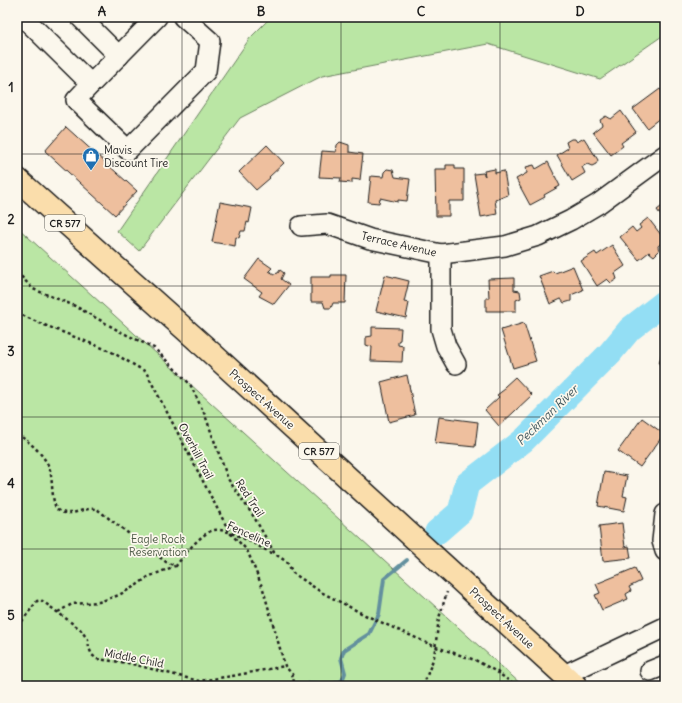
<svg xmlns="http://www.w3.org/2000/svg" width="682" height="703" font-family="Delius,sans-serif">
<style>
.green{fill:#bae6a4;stroke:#6b8160}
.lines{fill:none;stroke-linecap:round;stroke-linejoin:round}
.stream{stroke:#63909e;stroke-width:4}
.river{stroke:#93def4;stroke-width:25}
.building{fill:#eebf9e;stroke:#1c1c1c}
.minor-casing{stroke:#1c1c1c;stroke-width:22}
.major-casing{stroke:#1c1c1c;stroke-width:25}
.path{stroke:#1c1c1c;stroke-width:2.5;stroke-dasharray:3 3;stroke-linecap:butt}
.minor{stroke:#fbf7ec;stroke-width:19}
.major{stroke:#faddab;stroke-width:22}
.grid{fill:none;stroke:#1c1c1c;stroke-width:1;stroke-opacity:0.55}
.labels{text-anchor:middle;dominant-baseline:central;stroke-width:3.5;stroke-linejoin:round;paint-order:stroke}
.shield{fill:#fbf7ec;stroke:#5f5e5a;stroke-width:1}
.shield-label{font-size:10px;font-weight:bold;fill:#1c1c1c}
.poi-label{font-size:11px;fill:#1c1c1c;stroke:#fbf7ec;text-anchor:start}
.street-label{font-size:11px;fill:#1c1c1c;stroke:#fbf7ec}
.park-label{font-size:11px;fill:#4b5945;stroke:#fbf7ec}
.water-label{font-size:12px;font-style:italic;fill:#40565d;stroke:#fbf7ec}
.neatline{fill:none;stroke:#1c1c1c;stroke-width:1.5}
.grid-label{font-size:13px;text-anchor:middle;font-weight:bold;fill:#1c1c1c}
</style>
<rect width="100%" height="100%" fill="#fbf7ec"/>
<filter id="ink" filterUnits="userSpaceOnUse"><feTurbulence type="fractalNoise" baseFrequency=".025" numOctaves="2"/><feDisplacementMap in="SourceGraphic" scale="8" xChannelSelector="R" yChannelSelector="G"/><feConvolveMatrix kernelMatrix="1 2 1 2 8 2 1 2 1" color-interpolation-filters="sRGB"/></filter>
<g filter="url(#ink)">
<g class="green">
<path d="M271 17H665V34L600 79 488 44 322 76 240 118 139 251 117 231 250 38Z"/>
<path d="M17 227 523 686H17Z"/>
</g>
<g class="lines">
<path class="stream" d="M308 686 309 683 331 685 342 681 345 673 341 658 344 650 369 634 379 614 384 579 407 560"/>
<path class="river" d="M437 532 460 512 467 484 524 440 610 353 630 329 665 302"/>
</g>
<g class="building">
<path d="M660 89 665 95V114L647 128 633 109Z"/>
<path d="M621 111 636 132 621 143 623 146 611 155 593 132 602 125 600 120 606 116 611 119Z"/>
<path d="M66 127 137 191 115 215 45 151Z"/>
<path d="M584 138 598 160 596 164 592 166 587 164 582 167 585 173 572 181 557 155 568 148 566 142 571 139H575L577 142Z"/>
<path d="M340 142 349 145V152L363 154 360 180 352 179V183L340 182 341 178 319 177 322 151 336 152 337 145Z"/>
<path d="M267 145 284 163 269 177 270 178 256 190 239 172Z"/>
<path d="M548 162 560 186 544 195 545 197 530 205 516 179 527 173 526 167 534 165 536 169Z"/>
<path d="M446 165H455V169H464V201H449V216H436L435 169H446Z"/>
<path d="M387 169 393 170 395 177 410 179 407 201 398 200V202L380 198 379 203 368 202 371 176 383 177 384 172Z"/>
<path d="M495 169V173L504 171 508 195 495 200 497 214 481 217 474 174 483 173 485 176 484 171Z"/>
<path d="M220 202 252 208 249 223 247 222 245 231H241L239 238 236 237 235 246 212 242Z"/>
<path d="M665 204V221L657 210Z"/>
<path d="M648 218 665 240 658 246 659 251 654 256 649 252 639 260 620 237 632 227 636 232 641 228 639 225Z"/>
<path d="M612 245 625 266 615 273 617 279 611 283 607 279 597 286 581 261 595 252 597 255Z"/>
<path d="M259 259 272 268 269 271 274 274 278 273 280 270 284 273 281 279 289 285 274 304 259 296 262 292 244 279Z"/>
<path d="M573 266 583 290 571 295V301L564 303 561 299 550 304 539 276 553 271 555 273Z"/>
<path d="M331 275H346L345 303H333L331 308H325L323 302H311V277H331Z"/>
<path d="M385 275 409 281 404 302 409 303 406 318 376 311Z"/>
<path d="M514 278V290L520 291 521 298 516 300V311H486V298H489L488 279Z"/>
<path d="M524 323 536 361 513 368 501 330Z"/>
<path d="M372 327 401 328 400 340 398 341V345L403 346 402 362 371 361 372 347 366 345V337L372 336Z"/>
<path d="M665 338V366L659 364Z"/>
<path d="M407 375 415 415 389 422 381 382Z"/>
<path d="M515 377 532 395 499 426 485 410 499 397 497 395 505 389 504 387Z"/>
<path d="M439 417 478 422 475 447 435 443Z"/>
<path d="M642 418 664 434 640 467 618 451Z"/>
<path d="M604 472 627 476 623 496 627 497 624 511 598 506Z"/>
<path d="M622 523 625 547 629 546 631 558 603 561 599 526Z"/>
<path d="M635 568 641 581 629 587 631 591 626 594 628 599 602 610 595 595 600 593 596 584Z"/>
</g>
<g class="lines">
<g class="minor-casing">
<g id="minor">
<path d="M23 17 91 84 157 17"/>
<path d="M80 17 119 56"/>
<path d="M91 84 76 100 128 150 206 71 210 41 183 17"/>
<path d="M301 226 327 224 370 239 441 254 505 246 538 236 571 220 598 204 665 155"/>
<path d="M441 254V329L446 346 456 364"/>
<path d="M665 514 662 541 665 551"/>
<path d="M650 671 665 665"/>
<path d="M564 675 665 627"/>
</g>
</g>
<g class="major-casing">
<path id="major" d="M17 179 206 348 576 686"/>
</g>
<g class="path">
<path d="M17 272 33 289 75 306 121 332 154 348 190 384 205 415 228 479 254 517 275 554 287 562 293 573 321 592 365 615 436 647 475 660 497 672 516 686"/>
<path d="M17 313 37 322 110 351 146 372 230 533 247 550 263 589 285 666 292 674 295 686"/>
<path d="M17 434C30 442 45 455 50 470 53 480 51 507 59 511 73 518 85 505 98 510L166 562 176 566C183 556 201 533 214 530 228 527 260 548 274 554"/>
<path d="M58 612 72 604 99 602 119 595 137 585 148 577 175 566"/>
<path d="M17 624H20L37 601 41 600 80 629 88 640 89 648 92 655 97 659 128 663 199 681 232 676 285 666"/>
<path d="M17 633 20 624"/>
<path d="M423 686 434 657 439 618 447 592"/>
</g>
<use href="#minor" class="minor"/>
<use href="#major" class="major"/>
</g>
</g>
<path class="grid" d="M182 17V686M341 17V686M500 17V686M17 154H665M17 286H665M17 417H665M17 549H665"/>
<defs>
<g id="shop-pin" transform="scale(0.9)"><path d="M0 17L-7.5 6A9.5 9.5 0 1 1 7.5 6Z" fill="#1f6fb2" stroke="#fbf7ec"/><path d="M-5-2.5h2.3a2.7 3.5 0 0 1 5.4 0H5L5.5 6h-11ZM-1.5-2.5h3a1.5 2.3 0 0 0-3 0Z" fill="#fff"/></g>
</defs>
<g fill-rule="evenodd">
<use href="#shop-pin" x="91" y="156"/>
</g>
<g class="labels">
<g class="shield">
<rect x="45" y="215" width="40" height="16" rx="3"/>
<rect x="299" y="443" width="40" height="16" rx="3"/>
</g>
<g class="shield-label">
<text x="65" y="223">CR 577</text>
<text x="319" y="451">CR 577</text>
</g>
<g class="poi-label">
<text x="104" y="150">Mavis<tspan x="104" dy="13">Discount Tire</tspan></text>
</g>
<g class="street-label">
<text transform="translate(399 244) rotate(13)">Terrace Avenue</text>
<text transform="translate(262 399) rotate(42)">Prospect Avenue</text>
<text transform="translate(196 451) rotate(62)">Overhill Trail</text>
<text transform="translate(250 498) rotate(57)">Red Trail</text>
<text transform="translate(249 534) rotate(24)">Fenceline</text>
<text transform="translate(502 618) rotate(43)">Prospect Avenue</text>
<text transform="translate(134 658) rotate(11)">Middle Child</text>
</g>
<g class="park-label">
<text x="158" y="539">Eagle Rock<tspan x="158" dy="13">Reservation</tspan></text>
</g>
<g class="water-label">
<text transform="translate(547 415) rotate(-44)">Peckman River</text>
</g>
</g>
<rect width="682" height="703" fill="none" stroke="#fbf7ec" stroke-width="44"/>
<rect x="22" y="22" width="638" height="659" class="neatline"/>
<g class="grid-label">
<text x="102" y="16">A</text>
<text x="261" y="16">B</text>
<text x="421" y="16">C</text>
<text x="580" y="16">D</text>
<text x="11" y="92">1</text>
<text x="11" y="224">2</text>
<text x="11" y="356">3</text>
<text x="11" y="488">4</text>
<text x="11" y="620">5</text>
</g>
</svg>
